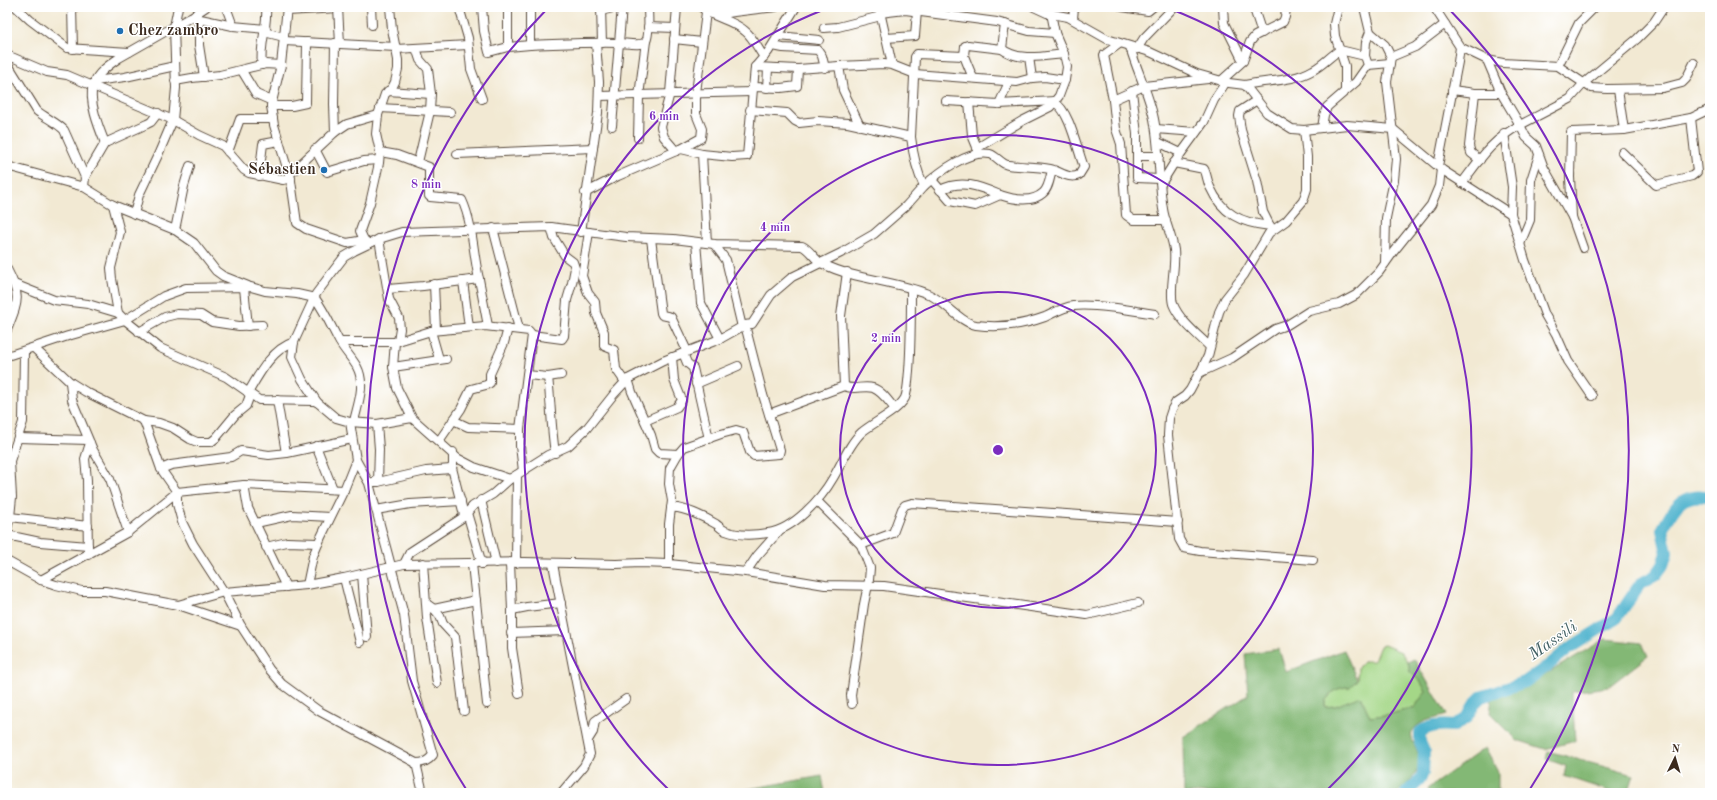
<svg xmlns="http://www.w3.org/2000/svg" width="1717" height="800" font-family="'Old Standard TT',serif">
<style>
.green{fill:#a4d787;stroke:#708052}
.forest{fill:#83b874;stroke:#5f7149}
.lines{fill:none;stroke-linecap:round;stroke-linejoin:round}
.river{stroke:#50b3ce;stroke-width:12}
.minor-casing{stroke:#564739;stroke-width:10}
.minor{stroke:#fff;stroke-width:8}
.ring{fill:none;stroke:#7b2cbf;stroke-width:2}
.poi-dot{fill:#1f6fb2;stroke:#fff;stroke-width:1.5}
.labels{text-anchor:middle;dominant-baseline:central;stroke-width:3;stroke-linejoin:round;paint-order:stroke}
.poi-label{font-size:16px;font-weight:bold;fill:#3b2a1e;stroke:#fff;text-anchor:start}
.water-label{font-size:17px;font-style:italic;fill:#436164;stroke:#fff}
.centre{fill:#7b2cbf;stroke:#fff;stroke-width:2}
.ring-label{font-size:12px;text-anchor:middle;font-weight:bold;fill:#7b2cbf;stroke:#fff;stroke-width:3;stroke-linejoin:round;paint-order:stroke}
</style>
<rect width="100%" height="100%" fill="#fff"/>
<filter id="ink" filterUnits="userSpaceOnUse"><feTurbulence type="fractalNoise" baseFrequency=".025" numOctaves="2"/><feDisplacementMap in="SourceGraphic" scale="8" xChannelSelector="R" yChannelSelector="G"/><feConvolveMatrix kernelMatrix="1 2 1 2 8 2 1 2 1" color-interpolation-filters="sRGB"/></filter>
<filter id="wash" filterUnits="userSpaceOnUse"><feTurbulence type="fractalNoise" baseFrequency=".012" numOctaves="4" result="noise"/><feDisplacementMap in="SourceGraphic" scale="16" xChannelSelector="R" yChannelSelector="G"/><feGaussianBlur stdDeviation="0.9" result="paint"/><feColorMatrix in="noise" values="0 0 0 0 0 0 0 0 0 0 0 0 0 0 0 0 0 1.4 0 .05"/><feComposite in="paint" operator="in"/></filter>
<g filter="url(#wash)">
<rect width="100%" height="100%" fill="#f2e9d3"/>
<path class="green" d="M1384 645 1401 652 1408 662 1410 672 1420 681 1426 691 1415 707 1391 714 1370 717 1364 705 1346 703 1335 706 1325 707V701C1333 692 1336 687 1350 687L1357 680 1358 667 1364 661H1374L1380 646Z"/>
<g class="forest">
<path d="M1605 639 1642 643 1648 656 1608 687 1572 692 1575 741 1545 749 1517 740 1490 713 1492 698 1526 686Z"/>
<path d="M1279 649 1286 672 1344 650 1357 680 1350 687C1336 687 1333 692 1325 701V707L1335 706 1361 696 1370 717 1391 714 1415 707 1426 691 1420 681 1410 672 1408 662 1414 659 1447 715C1439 718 1427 719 1420 724 1402 735 1418 745 1419 757 1421 772 1408 784 1397 793H1184L1183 737 1248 695 1245 654Z"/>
<path d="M1485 748 1498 772V793H1429L1427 789Z"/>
<path d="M1548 751 1634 775 1628 793H1614L1564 776 1566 766 1546 759Z"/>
<path d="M822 776 825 793 731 792Z"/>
</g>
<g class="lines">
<path class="river" d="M1406 793 1420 780 1423 773 1424 751 1420 742V732C1431 725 1440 725 1454 726L1466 718 1475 703 1481 697 1525 682 1549 665 1568 649 1617 618 1640 584 1656 575 1663 565 1667 553 1662 530C1674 508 1682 491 1710 498"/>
</g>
</g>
<g filter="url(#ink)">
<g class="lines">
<g class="minor-casing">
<g id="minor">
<path d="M16 7 30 20 67 48 129 52"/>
<path d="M72 7 73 49"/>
<path d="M226 7 233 26"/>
<path d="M287 7 281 65 271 106 274 125 291 181 297 223 306 229 347 243 364 240"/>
<path d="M338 7 340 44"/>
<path d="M371 7 372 25"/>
<path d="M459 7 468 38 471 69 482 99"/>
<path d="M482 7 484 31 489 52 508 47 530 45"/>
<path d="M508 7V47"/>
<path d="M530 7V45C560 44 589 42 619 43 626 43 642 47 646 41 650 35 648 14 648 7"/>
<path d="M601 7 602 43"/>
<path d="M701 7C712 18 732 19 745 31 753 37 758 49 764 57"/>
<path d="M1034 7 1047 13 1068 17 1107 39 1150 52 1197 74 1229 83 1245 85 1267 113 1292 129 1304 130 1347 125 1393 129 1441 169 1511 214"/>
<path d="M1122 7 1148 11 1153 7"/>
<path d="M1223 7 1224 23 1243 61"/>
<path d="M1251 7 1255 12 1262 33"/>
<path d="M1338 7 1334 24 1335 36 1345 66V91"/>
<path d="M1434 7 1460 47 1458 62 1438 166"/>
<path d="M287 11 338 8"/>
<path d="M601 11 617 7"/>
<path d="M921 12 997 22 1029 31 1055 33"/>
<path d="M880 13 905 10 921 12"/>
<path d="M717 15 734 12 776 7"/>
<path d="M191 17 233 26 266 29"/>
<path d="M199 19V45L204 77"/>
<path d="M1073 19 1074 7"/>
<path d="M1005 24 1002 49C1019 62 1044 56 1064 54"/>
<path d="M648 27 675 28"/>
<path d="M824 28 838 27 881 16"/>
<path d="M264 32 284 37"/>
<path d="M1370 32 1385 45 1391 57 1387 82 1396 159 1394 180 1386 218 1385 263"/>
<path d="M779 36 819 40"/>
<path d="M886 38 915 36 917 11"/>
<path d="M674 39 702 42"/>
<path d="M284 41 396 47"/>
<path d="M773 46 783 48 818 50 822 56 825 68"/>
<path d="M1130 47C1137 71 1149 94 1154 119 1160 149 1158 179 1163 209 1165 223 1172 236 1174 250 1176 267 1169 290 1173 304 1179 320 1198 335 1210 347"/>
<path d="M1460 47 1487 60 1503 63 1558 66 1591 88 1607 89 1663 88 1682 83 1686 79 1694 63"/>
<path d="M416 48 420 60 428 69 431 94 430 111 418 162"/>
<path d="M396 49 468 45"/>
<path d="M1137 49 1144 38 1174 7"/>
<path d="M7 55 47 72 67 75 173 120 199 135 223 146 244 170 249 173 283 180 291 178"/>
<path d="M964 56 973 78"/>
<path d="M1029 57 1032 78"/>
<path d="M1391 57 1415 47 1445 24"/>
<path d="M7 63 37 111C46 118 56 122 64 130L85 177 84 187"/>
<path d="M262 65C259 45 268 27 266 7"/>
<path d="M892 65 915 74 1017 82 1032 78 1045 77 1065 80"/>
<path d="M1368 65 1390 63"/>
<path d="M1558 66 1579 23 1595 7"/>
<path d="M755 67 798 69 839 66"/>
<path d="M242 71 256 94 272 101"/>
<path d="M95 81 125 77 175 66"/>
<path d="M175 81 192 78 220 75 265 64 281 65"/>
<path d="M1221 81 1243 61 1250 42 1255 36 1283 22 1285 17 1286 7"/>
<path d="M1245 85C1267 80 1293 82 1313 70 1323 65 1330 56 1340 50L1365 56 1366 42 1370 32 1364 7"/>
<path d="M752 87 781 88 797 86 798 69"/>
<path d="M767 88 768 68"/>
<path d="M1452 90 1475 93H1501"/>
<path d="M1618 90 1624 130"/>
<path d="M388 91 431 94"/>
<path d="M1132 91 1137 134V178L1160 179"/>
<path d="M1475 93 1469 146 1471 153 1480 160"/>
<path d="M599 96 751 92"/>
<path d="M1113 100 1104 55 1119 44"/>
<path d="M1257 100 1240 111 1239 116 1241 130 1257 181 1263 212 1272 230"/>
<path d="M946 101 999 104 1056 101"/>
<path d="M969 102 972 135 979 152"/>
<path d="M999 104 1009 82"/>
<path d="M271 106H292L306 103 307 42"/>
<path d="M380 108 450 112"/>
<path d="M612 126 622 7"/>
<path d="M860 126 843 90 839 66 884 64 892 65 879 7"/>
<path d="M1322 128 1324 115 1327 107 1356 82 1368 65 1365 56"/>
<path d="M1156 129 1196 132"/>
<path d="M335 132 334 104 335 43"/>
<path d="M1504 133 1512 187 1511 214 1525 260 1545 315 1556 334 1568 361 1592 396"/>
<path d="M911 137 915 57 917 54 964 56 965 46 968 45 1002 49"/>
<path d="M638 138 639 96 646 41"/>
<path d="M1158 142 1181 153"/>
<path d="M105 143C99 128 88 101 93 85 97 73 110 64 119 58L191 17 206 7"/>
<path d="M977 148 1022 121 1050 107 1059 96 1065 80 1067 67 1064 54 1055 33 1051 13"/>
<path d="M315 149 327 172 364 161 379 160"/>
<path d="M681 149 702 154 707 243"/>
<path d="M676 151 664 137 661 127 670 93 677 7"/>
<path d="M228 152 240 119H273"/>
<path d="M380 152 397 155 429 167V196L430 197 462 200C473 224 473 253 479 279L423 286 388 289"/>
<path d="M1622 152 1656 185 1692 176 1697 172 1691 118"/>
<path d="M457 154 593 148"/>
<path d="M702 154 732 157 747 156 755 67 768 52 796 7"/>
<path d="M1137 156H1159"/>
<path d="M1174 163 1204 169C1207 174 1207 181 1210 187 1222 214 1241 223 1270 226"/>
<path d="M7 166 84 187 113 205 175 230 194 243 216 271 223 276 248 286"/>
<path d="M290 174 335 132 347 124 378 115"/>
<path d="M259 176 263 144 279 141"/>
<path d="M85 177 105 143 147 124 151 122 158 113"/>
<path d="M932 180 950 201 975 206 1000 195C1012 199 1031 204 1043 193 1049 188 1050 177 1052 170"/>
<path d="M1462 183C1480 159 1492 140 1520 125L1501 93 1487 60"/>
<path d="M1161 184 1174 163 1204 122 1214 100 1226 82"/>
<path d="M924 186C939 172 968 150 990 154 997 156 1001 164 1008 165 1022 167 1036 166 1050 169 1060 171 1069 180 1079 175L1084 167C1078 152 1069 109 1055 103"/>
<path d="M940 190C961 179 979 186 1000 195"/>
<path d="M585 193 618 176 681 149 701 138 702 129 696 114V93L706 12"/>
<path d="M113 205 120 232 111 268 112 279 118 313 125 320 160 348 226 377 259 400 314 401 317 402 336 418 350 422 377 424 412 418 457 458 474 467 510 479"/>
<path d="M134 214 139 195 158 155 173 120 176 88 174 27 178 7"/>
<path d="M1572 217 1544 168 1536 146 1526 137 1520 125 1570 99 1584 83 1637 39 1654 22 1664 7"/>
<path d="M1166 220H1133L1126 215 1121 144 1116 129 1113 100 1144 86 1208 79"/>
<path d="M493 228 519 329"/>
<path d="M175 230 184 186 190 166"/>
<path d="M581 232 598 113 599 82 596 43"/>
<path d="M589 232 582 276 588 293 595 302 596 313 604 332V346L614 350 616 369 625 382"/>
<path d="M379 239 389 299 399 318 400 329 398 341"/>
<path d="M651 239 661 313 662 315 671 317 687 351"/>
<path d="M696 242 701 303 720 339"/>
<path d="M368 243 364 240 360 231 370 203 379 163 380 152 376 134 378 115 385 94 392 88 395 82 398 69V60L392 29 390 7"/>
<path d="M714 244 726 260 742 327"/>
<path d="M1520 244 1530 220 1531 180 1539 155"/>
<path d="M1583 248 1572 217 1570 177 1571 132 1624 130 1691 118 1710 109"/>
<path d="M7 269C22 297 18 302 7 330"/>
<path d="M847 272 841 316 844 386C854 391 863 385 873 388 882 391 889 402 895 409"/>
<path d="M479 279 488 326"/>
<path d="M463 281 469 327"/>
<path d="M14 284 54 300 88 304 118 313"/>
<path d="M434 284 436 330"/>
<path d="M244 288 248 326"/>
<path d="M431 331 439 359"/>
<path d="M139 332 165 317 177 314 201 315 212 322 239 326 262 325"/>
<path d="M532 335 562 339 564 336 567 300 572 283 575 268 573 262 565 256 554 238 551 227"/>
<path d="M340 342H395L431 331 485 326 529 331 532 335 520 429V446L523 471"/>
<path d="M395 342 393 367 397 388 412 418"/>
<path d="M34 348 70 382 86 392 144 421 161 469 177 492V504L182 522 193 544 224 592 241 626 269 669 282 684 319 711 416 763C424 763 428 761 433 755L412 681 404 615 369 483 356 460 350 422"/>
<path d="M683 353 687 363 693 368 709 439"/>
<path d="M7 356 68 336 125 320 164 296 186 288 251 287 265 291 297 294 315 298C325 312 331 326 339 341 344 350 352 358 357 367 366 384 358 404 354 421"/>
<path d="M393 367 446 359"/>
<path d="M1200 373 1208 356 1219 312 1225 299 1244 275 1269 233 1286 221 1303 201 1307 189V157L1304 130"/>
<path d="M527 375 548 377 561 375"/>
<path d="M548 377C551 402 551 427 555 453"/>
<path d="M628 379 632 392 651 435 655 449 659 453 678 454"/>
<path d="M70 382 72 400 93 450 110 479 128 532"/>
<path d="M696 384 738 366"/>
<path d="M248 393C259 374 272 349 294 342"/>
<path d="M277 400 286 453"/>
<path d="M317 402 302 379 292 357 294 342 316 294 334 270 344 257 354 251 379 239 402 232 551 227 626 237 674 239 714 244 802 246C811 250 814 260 823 264 855 280 894 280 928 294 945 301 959 322 976 325 1000 328 1023 325 1045 317 1054 313 1063 307 1073 306 1098 304 1130 310 1155 314"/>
<path d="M769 414 844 386"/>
<path d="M453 420 468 427 520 429"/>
<path d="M144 421 159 423 173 428 190 439 197 442H211L216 438 235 415 246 406 250 395"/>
<path d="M645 421 677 407 682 400 674 380 672 357"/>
<path d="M18 438 88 440"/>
<path d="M439 441 461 409 471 389 486 385 490 383V374L504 343 508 328"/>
<path d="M316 446 333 489"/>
<path d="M452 468 464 515"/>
<path d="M161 469 171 465 231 457 241 451 269 455 287 453 352 439"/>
<path d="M373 482H378L379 449 377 424"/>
<path d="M378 482 426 471 451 469 453 465V452"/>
<path d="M244 485 248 508 286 587"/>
<path d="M481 500 496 563"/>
<path d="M817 501 861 545 870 568 869 580 864 604 851 695 852 704"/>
<path d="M671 508C682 506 706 518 716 524 719 526 722 530 726 531 738 536 755 535 768 533 793 530 821 499 833 478 842 463 849 444 862 432 874 422 897 412 905 398 908 390 908 379 909 371 911 344 911 316 911 289"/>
<path d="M376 510 410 504 461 501"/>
<path d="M467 513 482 564"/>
<path d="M10 517 88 526"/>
<path d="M256 523 292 515 330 517"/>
<path d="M7 529 10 517 12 497 10 461 23 422 24 351"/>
<path d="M7 535 40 542 88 546"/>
<path d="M861 545 893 533 902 509 905 505 912 503 1178 522"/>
<path d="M266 547 287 542 318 543"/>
<path d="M88 555 87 480 85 459 90 443"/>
<path d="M1313 560 1200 551 1184 548 1179 539 1168 435 1169 418 1172 409 1176 402 1185 396 1190 390 1199 373 1232 358 1275 329 1287 325 1309 311 1339 304 1356 295 1379 272 1394 251 1431 205 1439 186 1441 169"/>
<path d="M7 561 41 580 56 585 82 591H105L178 605 241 626"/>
<path d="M423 563 427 618 437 683"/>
<path d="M510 563 512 610V648L519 694"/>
<path d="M516 563 517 475"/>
<path d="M404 564 410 552 462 518 473 506 493 494 510 479 548 455 568 446 587 428 614 394 628 379 663 361 720 339 745 325 752 324 771 295 792 277 841 253 874 234 906 206 924 186C916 170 913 154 911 137L848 123 818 121 799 123 795 121 787 113 750 110"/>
<path d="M472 564 487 704"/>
<path d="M553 564 590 754 584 766 561 793"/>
<path d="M669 564 746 572 825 585 884 586 1087 615 1138 603"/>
<path d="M746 572 757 556 779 531"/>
<path d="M362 574 367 637"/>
<path d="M344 578 360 642"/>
<path d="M41 580 128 532 177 492 244 485 344 490"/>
<path d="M307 585 313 556 321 537 344 490 356 460"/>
<path d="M427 604 434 609 440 616 443 624 455 637 464 711"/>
<path d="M178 605 224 592 307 585 344 578 404 564 524 562 616 564 641 563 668 564H669V524L672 501 669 484 670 468 678 454 684 447 721 434 736 430 743 432 750 452 754 456 779 454 780 450 763 395 745 325"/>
<path d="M434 609 476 600"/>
<path d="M512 610 527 607 561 603"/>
<path d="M511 633 566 631"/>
<path d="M588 740 593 732 595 721 626 699"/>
<path d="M416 763 423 793"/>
</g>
</g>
<use href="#minor" class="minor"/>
</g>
</g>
<g class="ring">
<circle cx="998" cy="450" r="158"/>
<circle cx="998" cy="450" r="315"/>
<path d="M669 790A473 473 0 0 1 828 8M1168 8A473 473 0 0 1 1327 790"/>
<path d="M466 789A631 631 0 0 1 548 8M1448 8A631 631 0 0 1 1530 789"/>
</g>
<g class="poi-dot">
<circle cx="120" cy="31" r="4"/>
<circle cx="324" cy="170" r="4"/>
</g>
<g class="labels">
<g class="poi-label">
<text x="128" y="31">Chez zambro</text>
<text x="316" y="170" text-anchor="end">Sébastien</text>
</g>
<g class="water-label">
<text transform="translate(1553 641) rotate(-35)">Massili</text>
</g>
</g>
<circle cx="998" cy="450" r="6" class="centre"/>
<g class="ring-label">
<text x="664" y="120">6 min</text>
<text x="426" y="188">8 min</text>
<text x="775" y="231">4 min</text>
<text x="886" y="342">2 min</text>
</g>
<rect width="1717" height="800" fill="none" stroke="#fff" stroke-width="24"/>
<g transform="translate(1675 758) rotate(5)" stroke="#ffffff" stroke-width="3" paint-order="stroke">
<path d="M0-3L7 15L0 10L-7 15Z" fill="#3b2a1e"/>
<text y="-6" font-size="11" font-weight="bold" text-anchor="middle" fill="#3b2a1e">N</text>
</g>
</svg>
